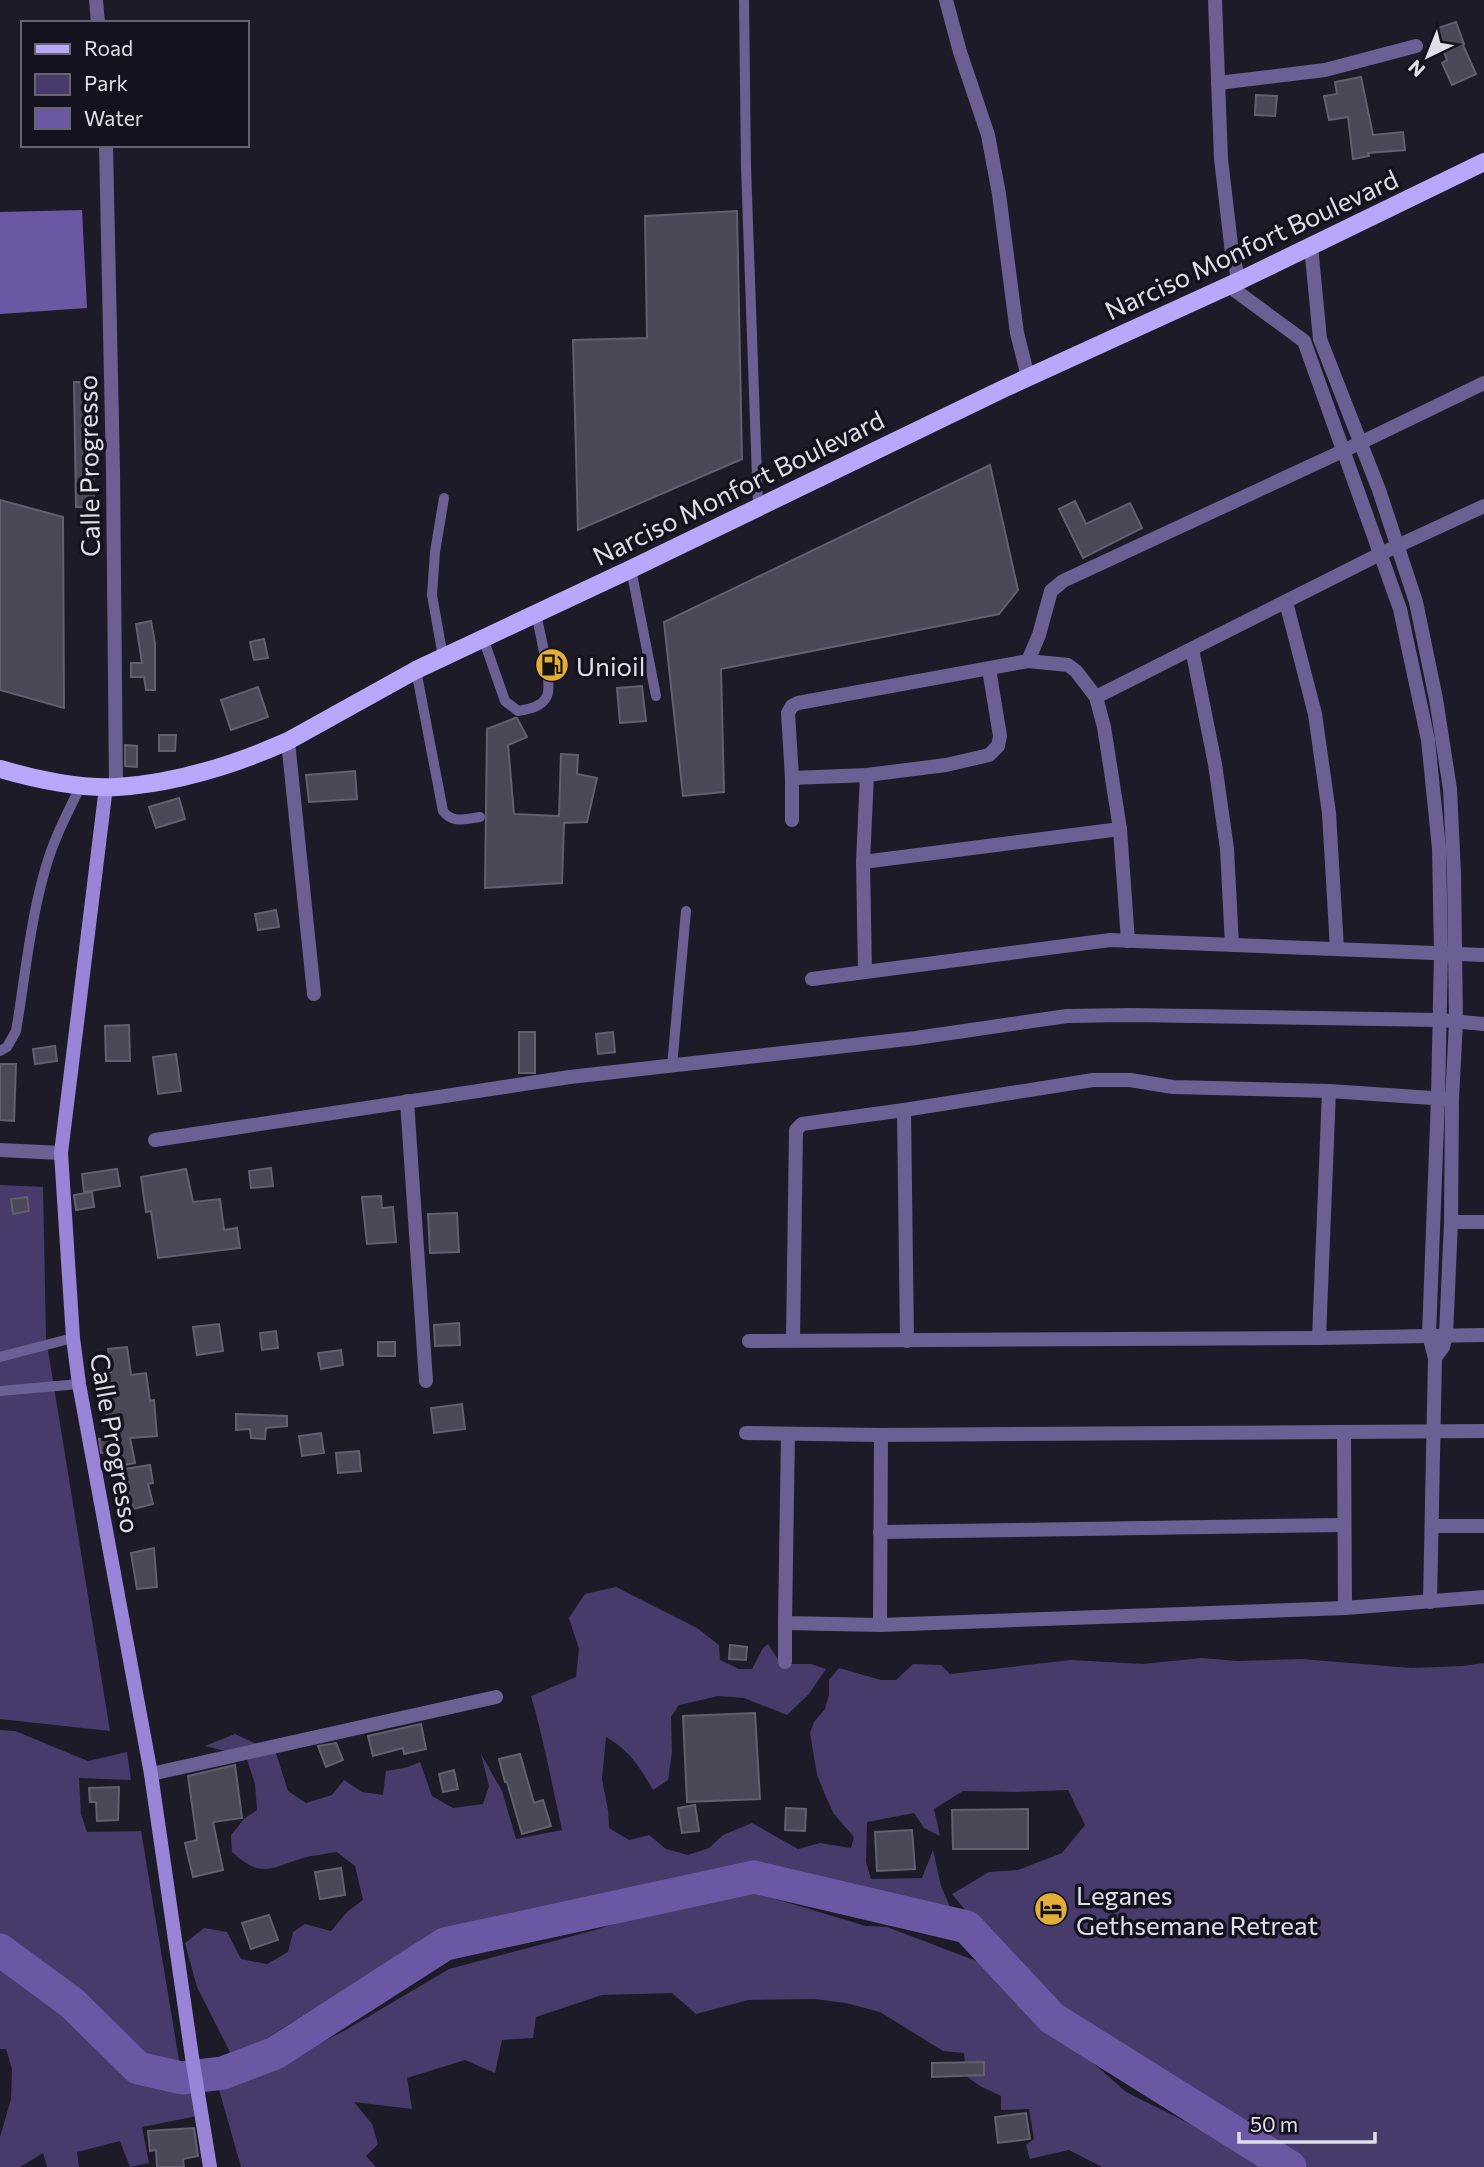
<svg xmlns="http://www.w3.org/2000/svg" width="1484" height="2167" font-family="Commissioner,sans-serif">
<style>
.green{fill:#463b6a}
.water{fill:#6b58a4}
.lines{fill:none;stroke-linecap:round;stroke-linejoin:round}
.river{stroke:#6b58a4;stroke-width:33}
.building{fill:#4a4756;stroke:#625f6f;stroke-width:2}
.lane{stroke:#6b6093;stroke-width:10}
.street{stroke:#6b6093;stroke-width:14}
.secondary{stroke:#9885d7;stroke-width:14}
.primary{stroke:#b9a7fc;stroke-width:18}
.labels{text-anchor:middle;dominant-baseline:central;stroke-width:7;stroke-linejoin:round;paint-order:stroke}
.street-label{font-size:26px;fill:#e0dfe8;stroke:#15121f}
.poi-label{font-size:26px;fill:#e0dfe8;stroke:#15121f;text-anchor:start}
</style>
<rect width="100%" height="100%" fill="#1e1b28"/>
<g class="green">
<path d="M0 1185 43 1187 46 1338 110 1731 0 1719Z"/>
<path d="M616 1587 697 1628 719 1645 720 1660 739 1669H752L763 1648 768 1644 781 1664H811L826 1669 809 1694 787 1715 744 1698 718 1696 679 1705 671 1717 672 1752 668 1780 653 1790C639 1766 630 1751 606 1737L602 1779 608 1810 609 1828 629 1840 649 1835 666 1849 688 1855 709 1848 723 1835 752 1823 798 1849 820 1843 851 1848 854 1837 834 1814 826 1797 817 1775 810 1733 814 1722 825 1709 829 1695V1680L839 1668 881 1680H896L913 1664 941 1665 950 1674 1071 1660 1143 1664 1202 1658 1237 1661 1301 1659 1411 1668 1463 1666 1484 1663V2167H1308L1058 2010 970 1916 952 1894 989 1872 1018 1870 1062 1853 1085 1825 1068 1790 1016 1792 963 1791 934 1809 940 1836 924 1828 914 1813 867 1822 866 1862 871 1879 922 1878 933 1850 941 1886 951 1909 819 1881 754 1865 489 1923 435 1932 267 2038 215 2065 230 2052 197 1987 185 1943 204 1928 227 1932 241 1959 267 1964 288 1952 293 1932 305 1924 331 1931 347 1912 363 1900 355 1866 337 1852C326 1854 314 1855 303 1858 270 1868 262 1879 232 1852L231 1835 244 1819 257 1810 255 1784 246 1756 205 1746 235 1734 276 1753 288 1791 306 1803 332 1795 344 1780 362 1792 383 1795 386 1771 408 1767 420 1762 432 1796 453 1808 483 1804 489 1786 481 1754 502 1791 516 1839 562 1830C552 1785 544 1740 531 1696L576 1677 579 1649 569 1618 585 1594Z"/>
<path d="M0 1730 15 1731 88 1761 127 1752 131 1780 79 1778 81 1814 87 1832 141 1831 180 2066 179 2072 142 2061 79 1998 0 1942Z"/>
<path d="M752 1892 866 1926 887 1927 979 1962 1126 2092 1277 2167H1102L1069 2150 1030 2159 1026 2145 1034 2139 1029 2109 1001 2110V2096L980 2086 966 2076 964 2053 943 2051 880 2012 846 2003 814 1999 748 2000 696 2014 672 1993 602 1995 536 2017 533 2038 502 2040 495 2073 465 2060 407 2078 412 2109 354 2102 372 2124 378 2144 366 2156 376 2167H241L218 2086 249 2079 344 2031 449 1969 595 1930 698 1898Z"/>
<path d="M0 1958 29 1987 72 2014 106 2045 128 2071 179 2084H190L197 2116 142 2127 149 2163 130 2167 120 2141 77 2152 79 2167H47L43 2153 20 2167H0V2137L11 2099 12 2069 6 2049H0Z"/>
</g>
<path class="water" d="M82 210 87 308 0 314V212Z"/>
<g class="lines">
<path class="river" d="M0 1950 72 2003 138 2068 182 2078 223 2073 275 2053 445 1944 754 1877 967 1927 1052 2018 1290 2167"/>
</g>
<g class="building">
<path d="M1456 22 1464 44 1463 45 1476 74 1452 85 1442 63 1447 60 1435 29Z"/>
<path d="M1361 77 1373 135 1403 132 1405 150 1368 153 1369 156 1353 159 1348 117 1329 120 1324 96 1337 94 1335 82Z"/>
<path d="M1256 95 1277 96 1275 116 1255 115Z"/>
<path d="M737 211 742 459 578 530 573 340 647 338 645 216Z"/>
<path d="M74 382H91L94 507H76Z"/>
<path d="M990 465 1018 590 999 614 721 669 724 792 683 796 664 622Z"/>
<path d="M0 500 63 517 64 708 0 690Z"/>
<path d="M1075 501 1086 524 1130 503 1142 528 1083 558 1059 509Z"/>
<path d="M151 621 155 643V690H146L144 677H131V663H142L136 624Z"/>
<path d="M264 639 268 658 254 660 250 642Z"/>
<path d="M642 686 646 721 620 723 617 688Z"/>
<path d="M258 687 268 717 231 730 221 700Z"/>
<path d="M515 718H517L527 737 508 745 514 814 559 816 561 754 578 755 577 774 597 778 587 822 564 823 562 883 485 888 487 729Z"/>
<path d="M159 735H176L175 751H159Z"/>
<path d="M125 745 137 746V767L125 766Z"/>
<path d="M355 771 357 799 309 802 306 775Z"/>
<path d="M179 798 185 819 156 828 149 807Z"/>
<path d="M276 910 279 927 258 930 255 914Z"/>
<path d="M129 1025 130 1061H106L105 1026Z"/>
<rect x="519" y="1032" width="16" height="41"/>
<path d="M613 1032 615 1052 598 1054 596 1034Z"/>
<path d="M55 1046 57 1061 35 1064 33 1049Z"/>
<path d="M176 1054 181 1091 158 1094 153 1057Z"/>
<path d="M0 1064H16L14 1121 0 1120Z"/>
<path d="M271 1168 273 1186 251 1188 249 1171Z"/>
<path d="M117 1169 120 1186 84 1192 82 1174Z"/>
<path d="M186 1169 193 1202 220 1199 224 1230 237 1228 240 1248 158 1258 151 1211 146 1212 141 1177Z"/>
<path d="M92 1192 94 1207 76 1210 74 1195Z"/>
<path d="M381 1196 382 1208 393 1207 396 1242 367 1244 362 1197Z"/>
<path d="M27 1197 29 1211 13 1214 11 1199Z"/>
<path d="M457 1213 459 1252 430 1253 428 1214Z"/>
<path d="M459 1323 460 1345 435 1346 434 1325Z"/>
<path d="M219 1324 223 1351 197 1355 193 1327Z"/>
<path d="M276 1331 278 1348 262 1350 260 1333Z"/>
<rect x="378" y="1342" width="17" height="14"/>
<path d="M127 1347 131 1375 146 1373 150 1401 154 1400 157 1436 130 1438 135 1463 114 1467 111 1451 101 1453 99 1439 112 1438 104 1404H101L99 1390 107 1389 105 1373 111 1372 108 1349Z"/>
<path d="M341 1350 343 1365 321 1369 318 1353Z"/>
<path d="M462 1404 465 1429 434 1433 431 1408Z"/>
<path d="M236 1414 287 1416V1426L266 1428 265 1439 251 1438 250 1429 236 1430Z"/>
<path d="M321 1433 324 1453 302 1456 299 1436Z"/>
<path d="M359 1451 361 1471 338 1473 336 1453Z"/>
<path d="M150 1465 153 1483 148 1484 153 1504 133 1509 124 1469Z"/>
<path d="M154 1548 157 1587 137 1589 131 1553Z"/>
<path d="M730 1645 747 1647 746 1660 729 1659Z"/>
<path d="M755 1713 760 1799 687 1802 683 1716Z"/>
<path d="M421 1724 426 1749 404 1754 403 1748 373 1756 368 1736Z"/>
<path d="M336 1743 343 1760 326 1767 318 1746Z"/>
<path d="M520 1754 534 1803 543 1800 551 1826 522 1834 507 1782H505L499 1759Z"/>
<path d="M235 1765 242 1818 213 1822 223 1870 193 1877 185 1843 197 1840 188 1776Z"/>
<path d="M454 1770 458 1789 443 1792 439 1774Z"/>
<path d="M119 1787 118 1820 97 1821 96 1802H90L89 1788Z"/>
<path d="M695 1805 699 1831 682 1833 678 1808Z"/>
<path d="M786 1808 806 1809 805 1831 785 1830Z"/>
<path d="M1028 1809V1849H953L952 1810Z"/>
<path d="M912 1830 915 1869 877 1871 875 1832Z"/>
<path d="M341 1868 345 1895 320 1899 315 1872Z"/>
<path d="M269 1915 278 1940 251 1949 242 1923Z"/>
<path d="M984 2062V2075L932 2077V2063Z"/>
<path d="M1026 2113 1030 2139 998 2143 995 2117Z"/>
<path d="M194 2128 198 2156 183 2159 184 2167H157L156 2150 150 2151 148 2131Z"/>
</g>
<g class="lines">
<g class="lane">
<path d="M744 0 746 167 758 506"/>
<path d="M631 569 656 696"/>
<path d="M483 638 505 701 518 711C529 709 542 707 547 696 553 683 539 630 536 613"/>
<path d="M443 657 432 595 435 552 444 498"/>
<path d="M416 670 443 811C453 824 465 819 480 817"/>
<path d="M0 1051 7 1047 16 1031C25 978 30 922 45 870 53 840 68 812 81 785"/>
<path d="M672 1066 686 911"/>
<path d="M0 1357 73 1338"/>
<path d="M0 1391 79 1384"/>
</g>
<g class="street">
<path d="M96 0 98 23"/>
<path d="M946 0 960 52 988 135 999 194 1017 333 1028 377"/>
<path d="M1215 0 1221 159 1232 253 1239 281"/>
<path d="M1218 83 1325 70 1416 46"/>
<path d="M106 145 113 470 116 787"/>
<path d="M1311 246 1320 339 1379 490 1416 602 1436 699 1450 789 1454 873 1456 1022 1452 1099 1451 1222 1446 1335 1443 1347 1435 1358"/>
<path d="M1229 286 1304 341 1400 609 1428 740 1439 848 1441 953 1438 1098 1429 1335 1435 1358 1430 1602"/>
<path d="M1286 602 1315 714 1329 813 1337 949"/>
<path d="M1192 649 1215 764 1227 849 1232 945"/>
<path d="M1028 661 1039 635 1051 591 1063 581 1360 443 1484 383"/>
<path d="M1096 697 1380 554 1484 506"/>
<path d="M288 741 314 994"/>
<path d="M792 778 867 775 946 765 989 755 998 746 1000 736 989 669"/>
<path d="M792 820V778L788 713 792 706 798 703 1028 661 1068 665 1076 671 1096 697 1104 727 1120 829 1128 941"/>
<path d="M863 862 1120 829"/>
<path d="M865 972 863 862 867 775"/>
<path d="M812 979 1110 940 1484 955"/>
<path d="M407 1101 426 1381"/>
<path d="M904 1110 907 1341"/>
<path d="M155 1140 570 1077 916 1038 1067 1016 1130 1015 1440 1020 1484 1024"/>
<path d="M0 1150 61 1153"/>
<path d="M1451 1222H1484"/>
<path d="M1319 1338 1329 1091"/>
<path d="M793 1340 796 1130 802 1124 904 1110 1093 1080H1130L1173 1087 1329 1091 1447 1099"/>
<path d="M749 1341 1319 1338 1484 1335"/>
<path d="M1344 1432 1345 1608"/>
<path d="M746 1433 881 1435 1484 1431"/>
<path d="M788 1434 785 1623 880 1625 1345 1608 1484 1597"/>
<path d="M1432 1526H1484"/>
<path d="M880 1532 1343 1525"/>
<path d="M880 1625 881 1435"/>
<path d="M785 1662V1623"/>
<path d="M151 1774 496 1697"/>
</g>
<path class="secondary" d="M106 787 61 1153 73 1338 79 1384 151 1774 192 2057 210 2167"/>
<path class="primary" d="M0 769C34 779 81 789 117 787 177 783 234 765 288 741L416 670 631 569 1005 388 1239 281 1484 162"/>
</g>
<defs>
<g id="fuel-disc" transform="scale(1.75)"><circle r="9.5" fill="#e3ae35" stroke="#15121f"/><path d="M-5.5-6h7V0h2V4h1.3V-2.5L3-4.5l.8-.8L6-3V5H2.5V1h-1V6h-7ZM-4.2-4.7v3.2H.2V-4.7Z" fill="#111"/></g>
<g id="hotel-disc" transform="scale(1.75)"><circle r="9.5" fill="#e3ae35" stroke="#15121f"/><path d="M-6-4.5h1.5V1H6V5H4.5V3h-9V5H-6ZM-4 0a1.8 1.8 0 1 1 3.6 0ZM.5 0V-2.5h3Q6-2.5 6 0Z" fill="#111"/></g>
</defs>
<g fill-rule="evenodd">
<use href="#fuel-disc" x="552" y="665"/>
<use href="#hotel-disc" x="1051" y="1909"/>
</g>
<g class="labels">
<g class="street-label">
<text transform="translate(1251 244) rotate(-25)">Narciso Monfort Boulevard</text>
<text transform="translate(88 466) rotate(-91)">Calle Progresso</text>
<text transform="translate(738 487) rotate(-26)">Narciso Monfort Boulevard</text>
<text transform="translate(116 1443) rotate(80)">Calle Progresso</text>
</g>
<g class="poi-label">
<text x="576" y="665">Unioil</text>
<text x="1076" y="1894">Leganes<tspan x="1076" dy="30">Gethsemane Retreat</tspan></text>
</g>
</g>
<rect x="21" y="21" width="228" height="126" fill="#15121f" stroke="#66646f" stroke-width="2"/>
<rect x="35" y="44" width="35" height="10" fill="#b9a7fc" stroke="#66646f" stroke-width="2"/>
<text x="84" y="56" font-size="21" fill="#e0dfe8">Road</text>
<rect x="35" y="74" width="35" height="21" fill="#463b6a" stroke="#66646f" stroke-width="2"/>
<text x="84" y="91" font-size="21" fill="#e0dfe8">Park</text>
<rect x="35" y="108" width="35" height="21" fill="#6b58a4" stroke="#66646f" stroke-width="2"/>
<text x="84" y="126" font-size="21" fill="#e0dfe8">Water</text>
<g transform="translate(1428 56) rotate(223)" stroke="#15121f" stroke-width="5" paint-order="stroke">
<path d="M0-5L12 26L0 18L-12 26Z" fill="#e0dfe8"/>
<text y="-10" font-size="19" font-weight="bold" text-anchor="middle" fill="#e0dfe8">N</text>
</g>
<path d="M1239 2132v10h136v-10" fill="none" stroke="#e0dfe8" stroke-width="3.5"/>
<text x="1250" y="2132" font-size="21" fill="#e0dfe8" stroke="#15121f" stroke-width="5" paint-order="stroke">50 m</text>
</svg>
